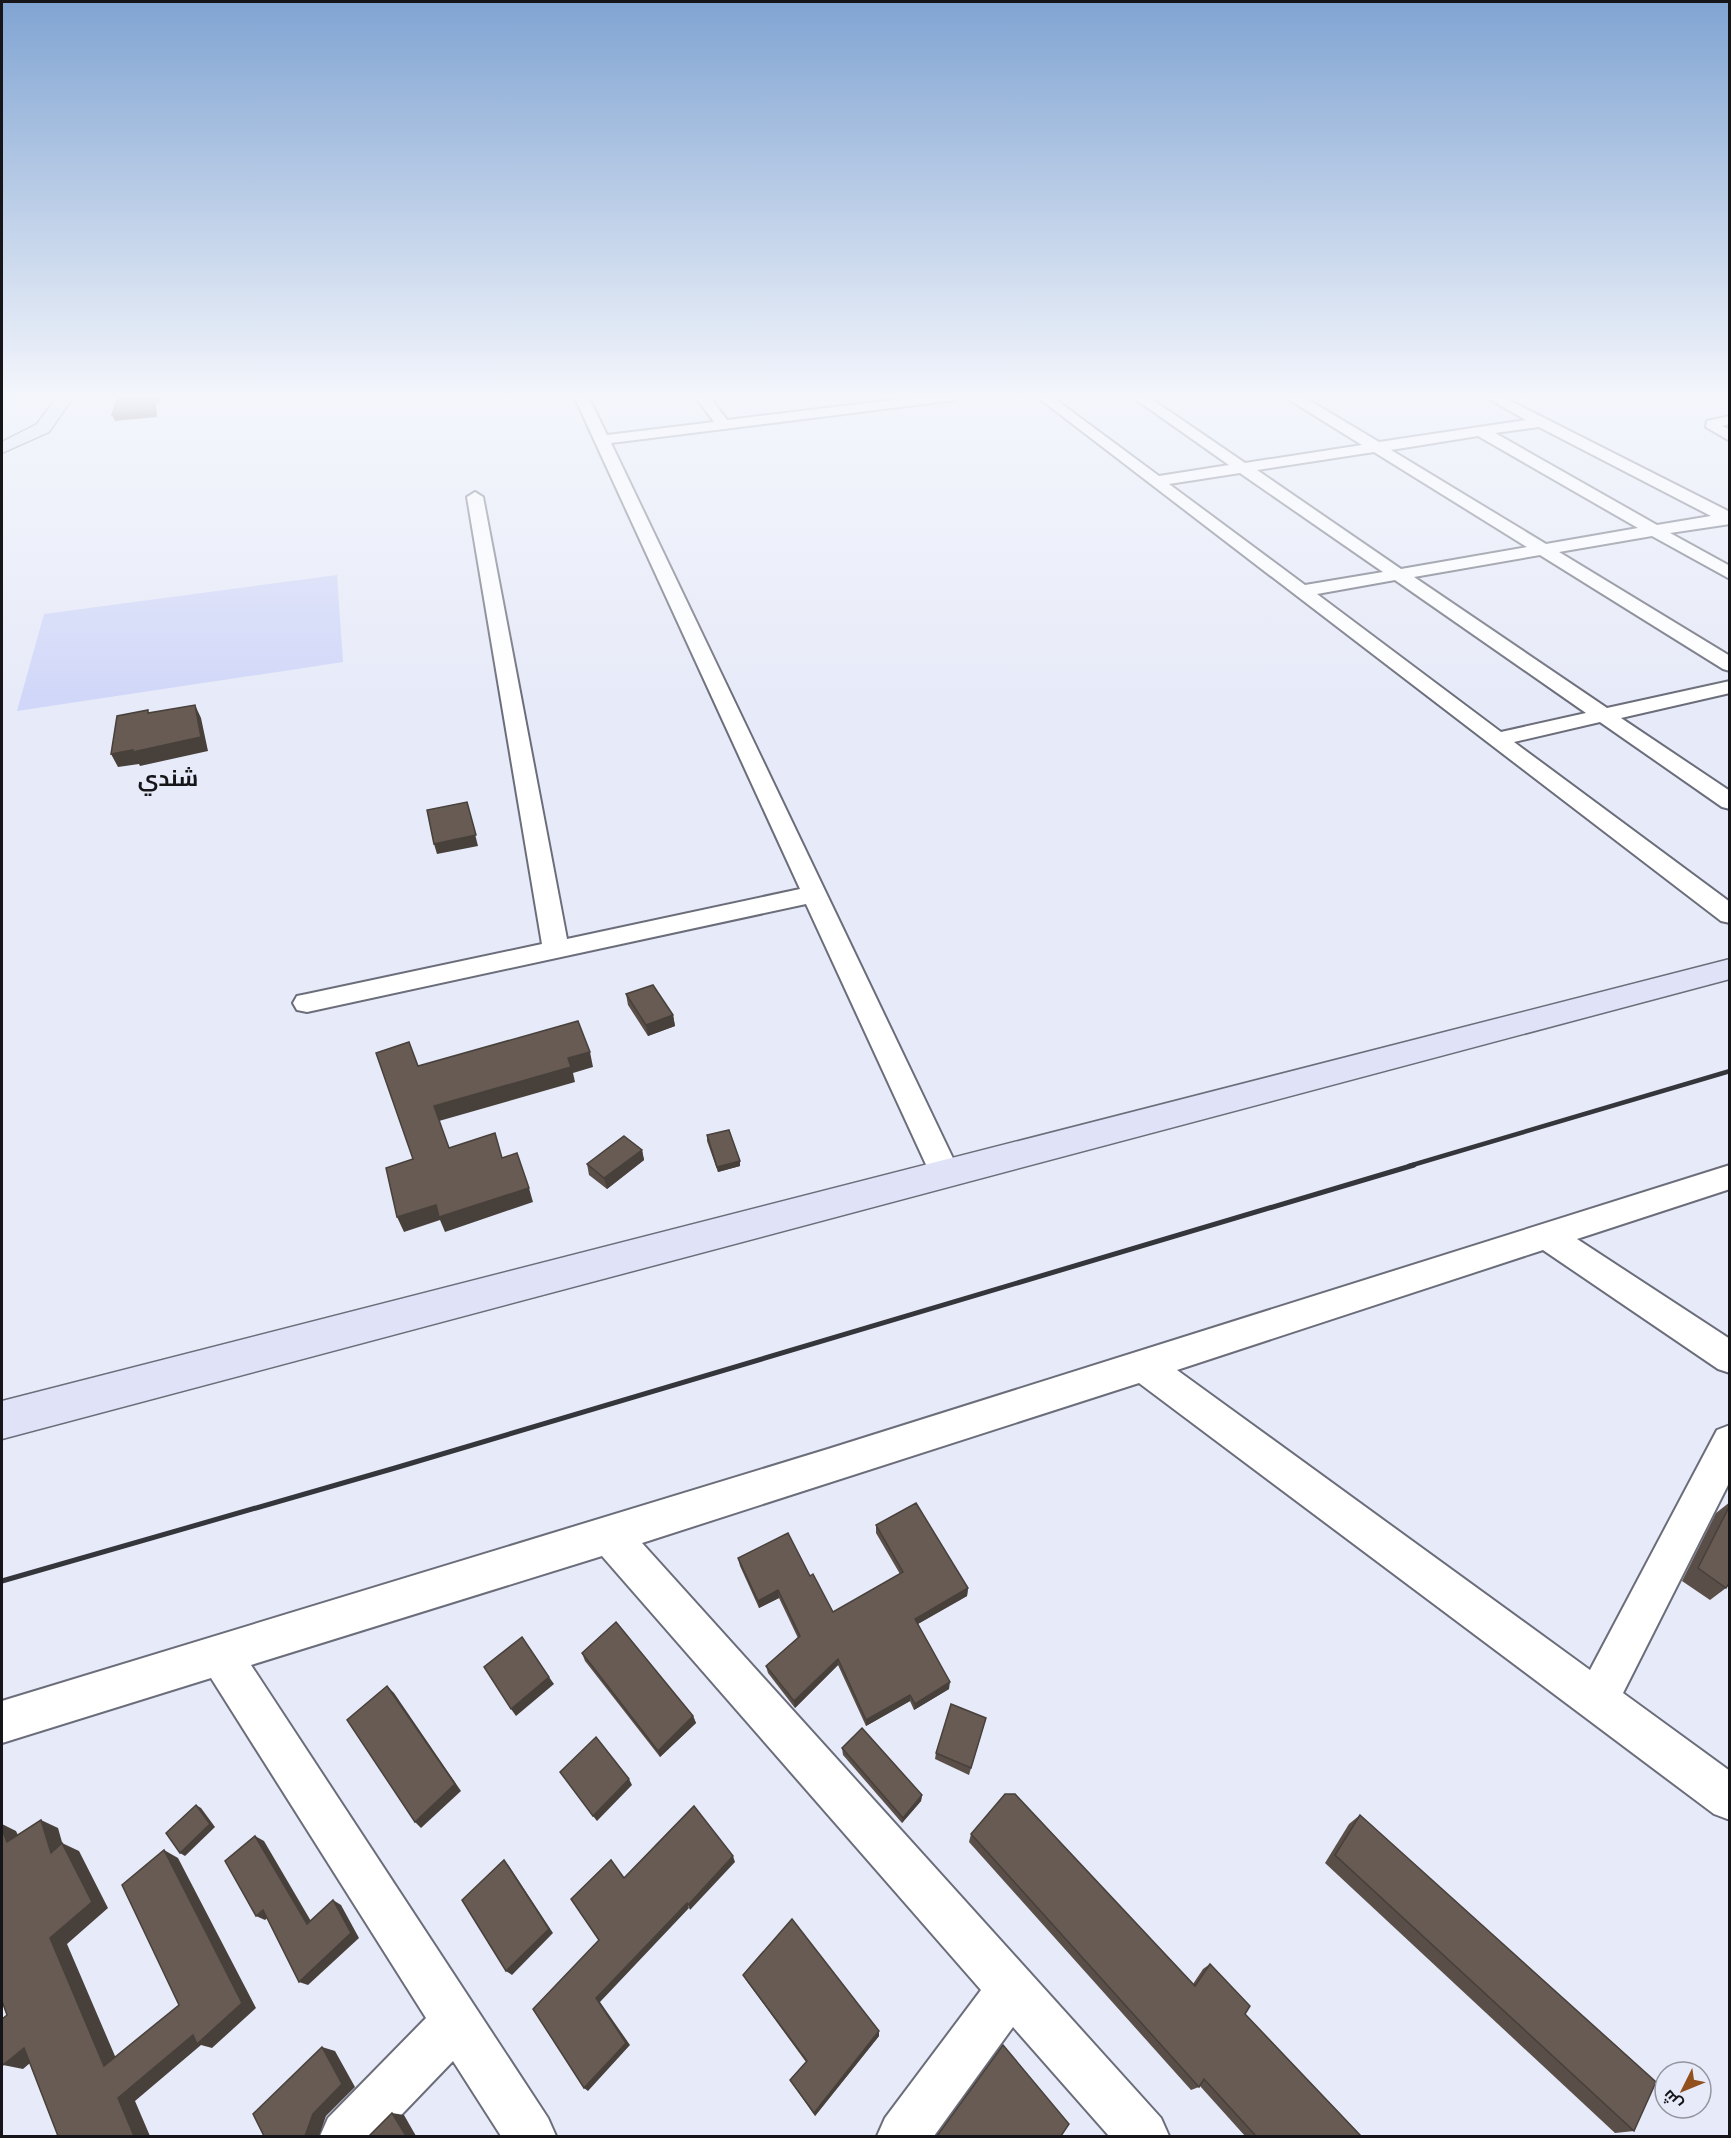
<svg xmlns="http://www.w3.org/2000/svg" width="1731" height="2138" font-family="'PT Serif',Cairo,serif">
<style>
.green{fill:#d1d7f8}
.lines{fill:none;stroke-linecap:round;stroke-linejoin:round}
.street-casing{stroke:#6b6e7a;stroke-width:4}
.secondary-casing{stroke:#6b6e7a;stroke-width:3}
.street{fill:#fff;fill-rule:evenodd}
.secondary{fill:#e0e3f8;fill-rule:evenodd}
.rail-far1{stroke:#35363c;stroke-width:4.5}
.rail{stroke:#35363c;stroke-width:5}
.wall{fill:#594e48}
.shaded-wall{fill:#48403b}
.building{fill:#675b54;stroke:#48403b;stroke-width:1.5}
.labels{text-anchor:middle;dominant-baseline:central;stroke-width:6;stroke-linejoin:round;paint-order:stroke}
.far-town-label{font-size:22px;font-weight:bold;fill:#15151a;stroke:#e7eaf8}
</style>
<rect width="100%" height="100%" fill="#e7eaf8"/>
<path class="green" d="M337 575 343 662 17 711 44 614Z"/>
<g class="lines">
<g class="street-casing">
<g id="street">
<path d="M574 396H588L607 435 714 422 695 396H709L727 420 926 396H963L956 400 611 443 960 1173 956 1182 945 1185 934 1182 806 904 307 1012 297 1010 293 1003 297 996 307 994 542 944 467 497 475 492 483 497 567 939 800 889Z"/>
<path d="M1036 396H1051L1159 476 1229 465 1131 396H1147L1245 463 1362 445 1288 399 1286 396H1302L1379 442 1526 420 1484 396H1501L1730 512V524L1670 533 1730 566V579L1652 536 1559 552 1730 656V671L1723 669 1540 555 1414 577 1607 708 1730 681V693L1621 718 1730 791V809L1722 807 1600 722 1514 742 1730 902V923L1721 921ZM1539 427 1711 516 1657 525 1495 433ZM1478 436 1638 528 1546 544 1391 450ZM1374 452 1527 547 1401 569 1257 470ZM1240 473 1383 572 1305 585 1169 484ZM1395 580 1586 713 1501 732 1317 594Z"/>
<path d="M1730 416V424L1722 426 1730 430V441L1706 427 1707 421Z"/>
<path d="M1730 1165V1189L1577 1239 1730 1339V1373L1718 1369 1543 1250 1177 1370 1590 1670 1717 1430 1730 1425V1481L1623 1693 1730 1771V1820L1714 1814 1139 1383 642 1543 1161 2118 1169 2136H1109L1013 2027 934 2136H877L885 2118 981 1990 602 1556 251 1665 548 2118 556 2136H501L453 2061 381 2136H320L328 2118 426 2018 211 1678 2 1743V1701L828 1449Z"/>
</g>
</g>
<g class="secondary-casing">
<g id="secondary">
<path d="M58 396H74L49 432 2 453V442L37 424Z"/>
<path d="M1730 959V979L2 1439V1401Z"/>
</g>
</g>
<use href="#street" class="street"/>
<use href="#secondary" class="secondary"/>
<path class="rail-far1" d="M1409 1166 1730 1071"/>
<path class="rail" d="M2 1581 395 1468 1414 1165"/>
</g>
<g class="wall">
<path d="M626 994 673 1015 675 1026 648 1036 628 1005Z"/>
<path d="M707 1135 740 1161V1166L718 1172 707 1141Z"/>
<path d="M642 1150 644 1160 607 1189 589 1175 587 1164Z"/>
<path d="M1730 1502V1582L1726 1588 1710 1600 1682 1581 1716 1513Z"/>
<path d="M876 1525 968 1588 967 1596 918 1624 949 1689 914 1710 910 1701 866 1726 838 1665 795 1708 768 1673 766 1666 798 1638 779 1598 759 1608 740 1566 738 1558 810 1576 833 1612 900 1574 876 1533Z"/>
<path d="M582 1653 693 1716 696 1723 660 1757 585 1661Z"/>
<path d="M986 1718 969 1775 935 1759 936 1753Z"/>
<path d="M842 1748 922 1795 921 1801 902 1823 843 1755Z"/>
<path d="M1360 1815 1634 2131 1615 2133 1325 1863 1349 1824Z"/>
<path d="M971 1834 1193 1984 1203 1969 1210 1964 1245 2014 1361 2136H1245L1200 2086 1199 2087 1191 2090 969 1842Z"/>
<path d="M743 1975 879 2036 815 2116 790 2080 806 2062 746 1980Z"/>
</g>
<g class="shaded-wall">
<path d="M96 396H122V397L97 399Z"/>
<path d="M157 396H160V403H156L157 417 115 421 112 415Z"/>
<path d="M195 705 201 718 208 751 140 766 139 764 118 767 111 754Z"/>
<path d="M467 802 478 846 437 854 434 844Z"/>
<path d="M673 1015 675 1026 648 1036 646 1025Z"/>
<path d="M590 1052 593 1067 573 1073 575 1082 439 1121 434 1106 568 1058Z"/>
<path d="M642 1150 644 1160 607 1189 604 1178Z"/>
<path d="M740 1161V1166L718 1172 717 1167Z"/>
<path d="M529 1188 533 1202 445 1232 440 1220 404 1232 397 1217 436 1205Z"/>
<path d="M968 1588 967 1596 914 1626 915 1619Z"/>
<path d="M778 1590 779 1598 759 1608 758 1601Z"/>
<path d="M838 1659V1665L795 1708 794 1701Z"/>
<path d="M549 1677 554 1684 516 1716 511 1709Z"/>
<path d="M950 1682 949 1689 914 1710 915 1704Z"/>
<path d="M387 1686 394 1693 461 1791 421 1828 415 1822Z"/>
<path d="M910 1695V1701L866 1726V1720Z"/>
<path d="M693 1716 696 1723 660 1757 658 1751Z"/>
<path d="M629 1779 632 1785 597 1821 593 1816Z"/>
<path d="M922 1795 921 1801 902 1823 903 1818Z"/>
<path d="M196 1805 201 1808 215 1827 185 1856 180 1853Z"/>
<path d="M41 1820 58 1828 67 1860 51 1853Z"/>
<path d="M2 1824 16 1831 25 1850 7 1842 2 1830Z"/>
<path d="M255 1836 264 1841 315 1928 307 1924Z"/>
<path d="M62 1843 79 1851 108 1908 67 1944 121 2070 104 2066 50 1938Z"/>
<path d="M164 1850 178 1858 256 2008 212 2048 201 2045 135 2101 150 2136H134L118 2098 193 2035Z"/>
<path d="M733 1856 735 1862 690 1910 688 1905Z"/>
<path d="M504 1860 509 1866 553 1933 512 1975 506 1971Z"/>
<path d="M333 1900 341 1905 359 1938 308 1985 299 1982Z"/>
<path d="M687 1903 689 1908 600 2002 630 2045 588 2091 584 2088 596 1998Z"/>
<path d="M263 1910 272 1914 265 1920 256 1916Z"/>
<path d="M879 2031V2036L815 2116 814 2113Z"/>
<path d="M322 2047 335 2051 355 2087 326 2116 319 2136H305Z"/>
<path d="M24 2048 43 2052 23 2069 3 2065Z"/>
<path d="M392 2113 404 2115 416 2136H406Z"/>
</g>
<g class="building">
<path d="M118 396H157L153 397 154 410 112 415Z"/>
<path d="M195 705 201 737 133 752V750L111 754 117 716 148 710V713Z"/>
<path d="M467 802 476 835 434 844 427 810Z"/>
<path d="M653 985 673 1015 646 1025 626 994Z"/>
<path d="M578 1021 590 1052 568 1058 571 1067 434 1106 449 1148 495 1133 502 1158 517 1153 529 1188 439 1217 436 1205 397 1217 386 1168 413 1159 376 1053 409 1042 418 1066Z"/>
<path d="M729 1130 740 1161 717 1167 707 1135Z"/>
<path d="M624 1136 642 1150 604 1178 587 1164Z"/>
<path d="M916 1503 968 1588 915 1619 950 1682 915 1704 910 1695 866 1720 838 1659 794 1701 766 1666 800 1636 778 1590 758 1601 738 1558 788 1533 810 1576 813 1574 833 1612 903 1572 876 1525Z"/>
<path d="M1730 1505V1582L1726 1588 1698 1568Z"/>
<path d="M616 1622 693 1716 658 1751 582 1653Z"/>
<path d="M522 1637 549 1677 511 1709 484 1667Z"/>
<path d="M387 1686 455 1784 415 1822 347 1720Z"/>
<path d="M951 1704 986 1718 971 1768 936 1753Z"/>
<path d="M862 1728 922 1795 903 1818 842 1748Z"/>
<path d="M596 1737 629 1779 593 1816 560 1772Z"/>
<path d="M1005 1794H1015L1195 1986 1210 1964 1250 2006 1245 2014 1361 2136H1256L1204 2079 1199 2087 971 1834Z"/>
<path d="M196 1805 210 1824 180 1853 166 1833Z"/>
<path d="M694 1806 733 1856 688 1905 687 1903 596 1998 626 2043 584 2088 533 2009 599 1940 571 1899 611 1860 624 1878Z"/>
<path d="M1360 1815 1656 2082 1634 2131 1335 1855Z"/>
<path d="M41 1820 51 1853 62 1843 92 1902 50 1938 104 2066 179 2005 122 1885 164 1850 242 2003 197 2044 193 2035 118 2098 134 2136H58L24 2048 3 2065 2 2061V2019L7 2015 2 2001V1830L7 1842Z"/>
<path d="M255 1836 307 1924 333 1900 351 1933 299 1982 263 1910 256 1916 225 1861Z"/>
<path d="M504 1860 549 1929 506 1971 462 1900Z"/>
<path d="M792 1919 879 2031 814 2113 790 2080 807 2061 743 1975Z"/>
<path d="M1003 2045 1069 2124 1061 2136H930H937Z"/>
<path d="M322 2047 342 2084 313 2114 305 2136H369L392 2113 406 2136H264L253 2114Z"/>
</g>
<linearGradient id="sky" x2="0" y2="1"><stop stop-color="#80a4d2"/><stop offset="0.57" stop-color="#f4f6fc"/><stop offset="1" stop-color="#f4f6fc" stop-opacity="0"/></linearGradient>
<rect width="1731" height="695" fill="url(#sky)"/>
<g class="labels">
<g class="far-town-label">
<text x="168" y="777">شندي</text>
</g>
</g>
<rect width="1731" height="2138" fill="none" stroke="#15151a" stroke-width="6"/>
<g transform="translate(1683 2090) rotate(227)"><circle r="28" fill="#e7eaf8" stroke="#93959f" stroke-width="1.5"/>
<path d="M0-4.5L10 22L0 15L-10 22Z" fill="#92501e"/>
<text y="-9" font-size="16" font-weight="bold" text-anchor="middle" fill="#15151a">ش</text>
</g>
</svg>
